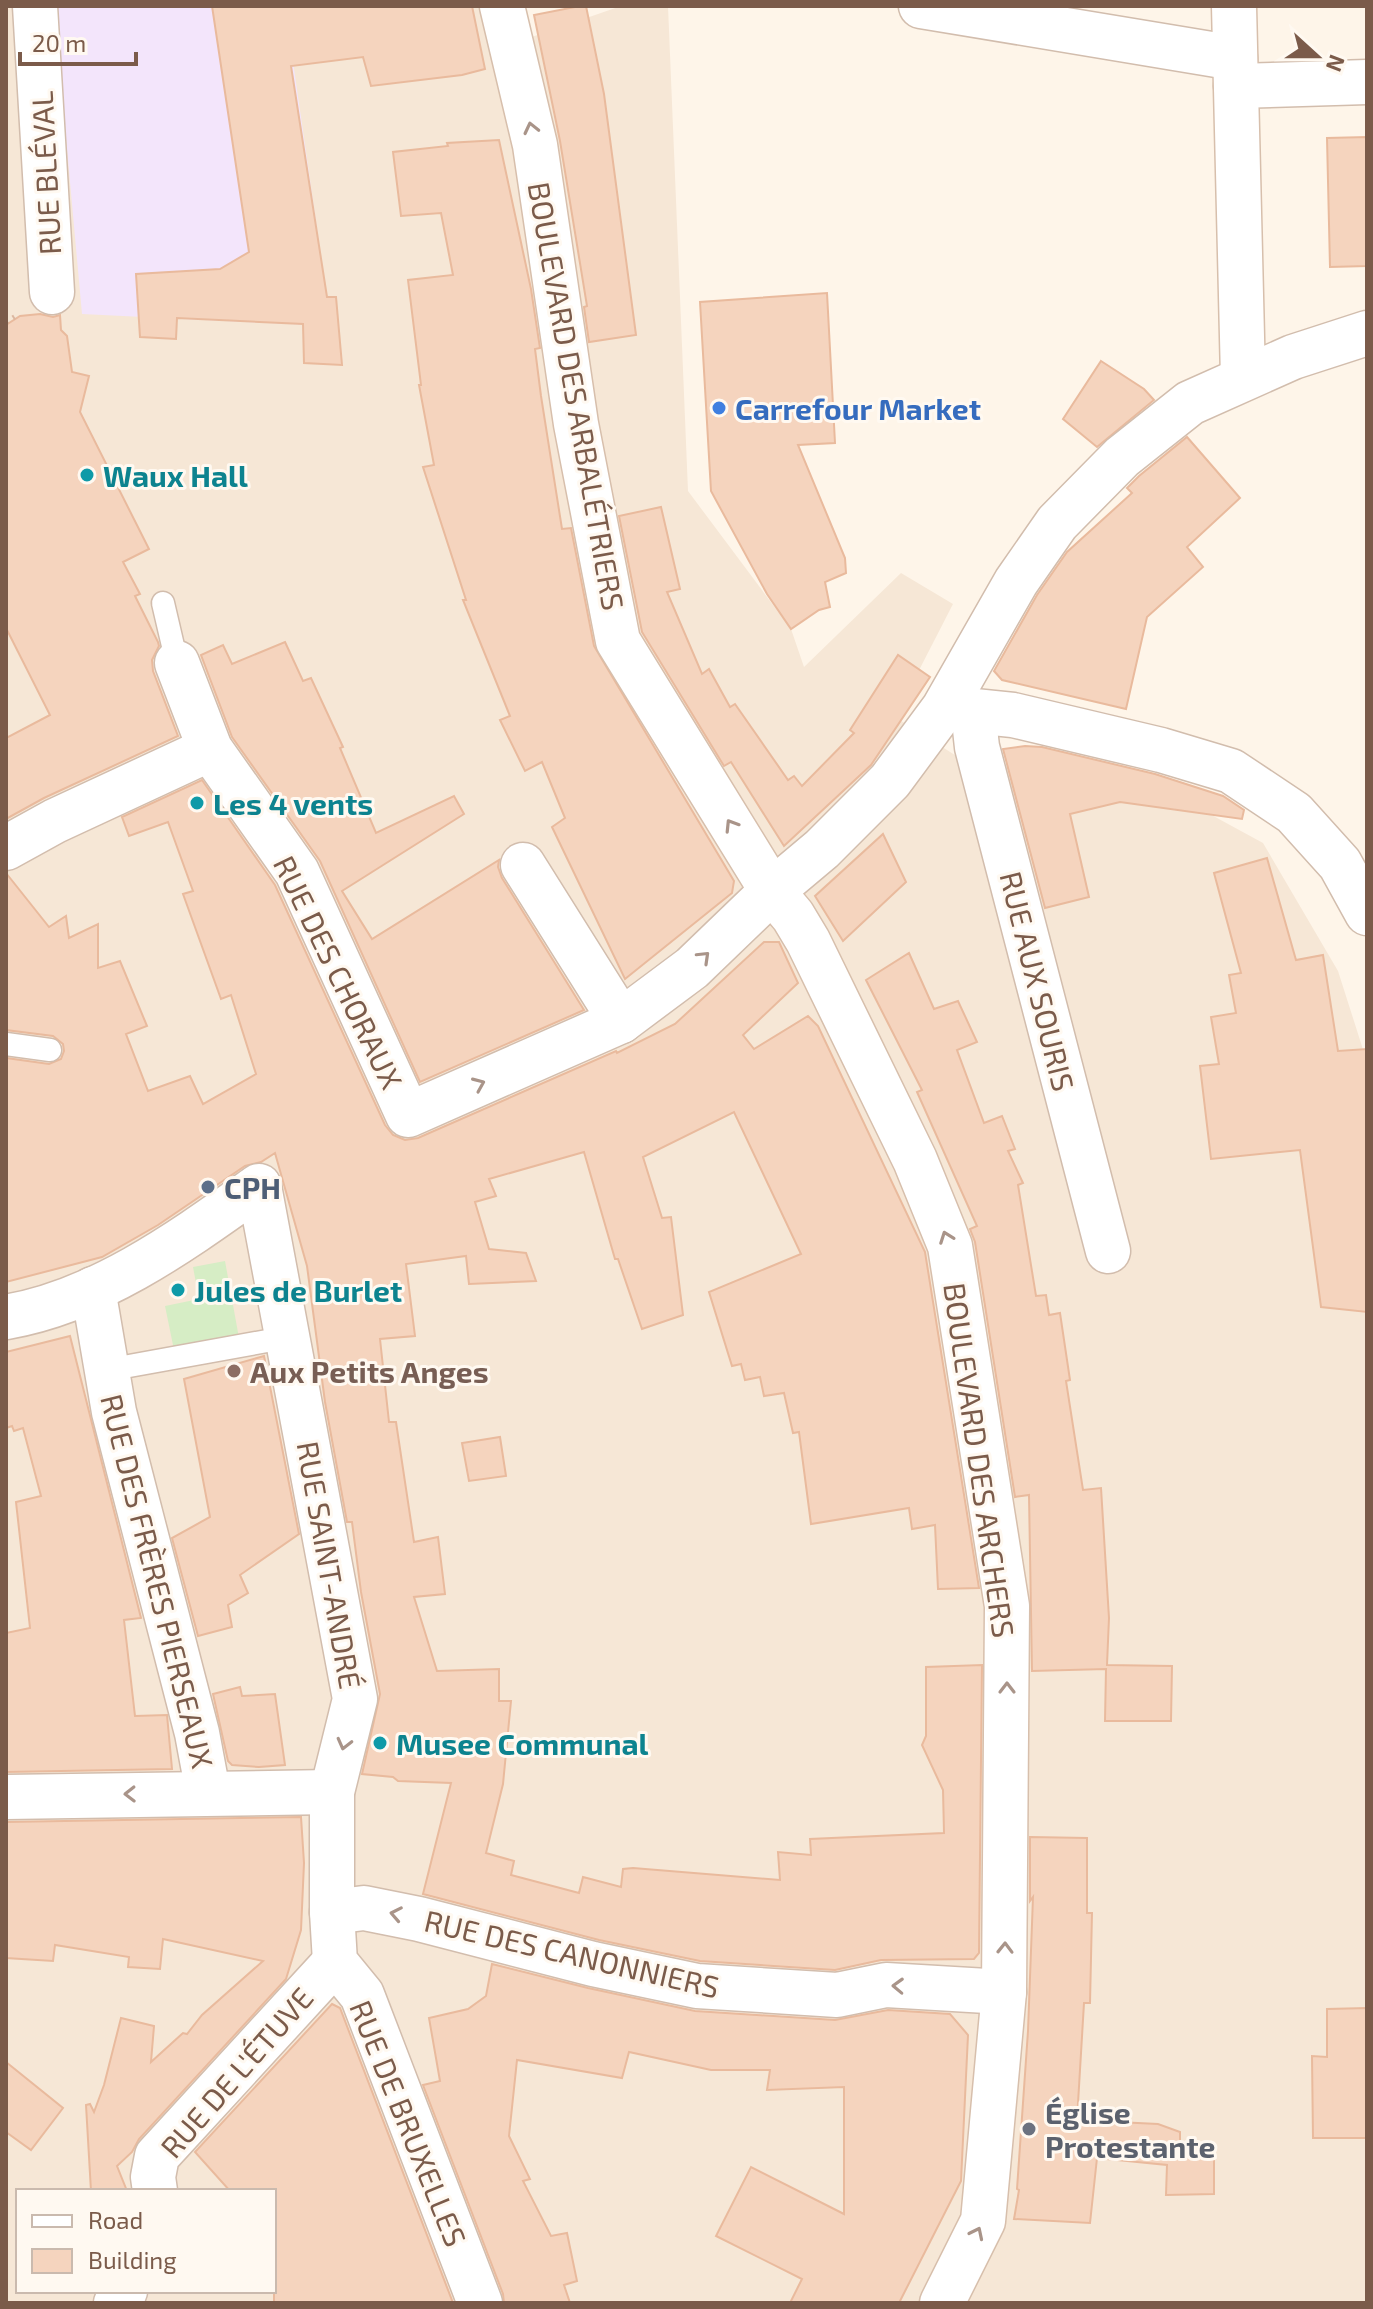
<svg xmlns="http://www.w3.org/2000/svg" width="1373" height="2309" font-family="'Exo 2',sans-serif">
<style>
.residential{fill:#f6e7d6;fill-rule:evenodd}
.education{fill:#f3e5fb}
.green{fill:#d6edc5}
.building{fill:#f5d4be;stroke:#e9ba9d;stroke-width:2}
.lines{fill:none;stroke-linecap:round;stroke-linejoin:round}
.lane-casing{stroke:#d2bdad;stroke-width:25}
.street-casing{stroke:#d2bdad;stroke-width:47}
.secondary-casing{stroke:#d7bfac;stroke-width:47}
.path{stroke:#dbb7a0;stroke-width:5;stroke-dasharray:2 6;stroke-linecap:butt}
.lane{stroke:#fff;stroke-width:22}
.street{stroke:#fff;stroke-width:44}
.secondary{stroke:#fff;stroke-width:44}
.oneway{stroke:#a99489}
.shop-dot{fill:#3f7fe0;stroke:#fff9f1;stroke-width:3}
.culture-dot{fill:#0f9aa8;stroke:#fff9f1;stroke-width:3}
.service-dot{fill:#5c6f8a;stroke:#fff9f1;stroke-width:3}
.education-dot{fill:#8d6e63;stroke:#fff9f1;stroke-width:3}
.worship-dot{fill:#6b7280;stroke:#fff9f1;stroke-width:3}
.labels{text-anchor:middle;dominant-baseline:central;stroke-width:6;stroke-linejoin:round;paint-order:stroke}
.street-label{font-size:30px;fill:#7b5b4a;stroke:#fff9f1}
.shop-label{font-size:30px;font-weight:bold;fill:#366cbe;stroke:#fff9f1;text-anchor:start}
.culture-label{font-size:30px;font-weight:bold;fill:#0d838f;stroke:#fff9f1;text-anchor:start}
.service-label{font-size:30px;font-weight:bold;fill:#4e5e75;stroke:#fff9f1;text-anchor:start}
.education-label{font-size:30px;font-weight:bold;fill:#785e54;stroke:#fff9f1;text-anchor:start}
.worship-label{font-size:30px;font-weight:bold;fill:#5b616d;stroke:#fff9f1;text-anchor:start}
</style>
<rect width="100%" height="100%" fill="#fef5e9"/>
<path class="residential" d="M6 6H487L497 49 621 6H668L688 491 791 629 804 667 901 573 953 604 895 717 958 757 1173 794 1263 843 1338 971 1367 1062V2303H6ZM18 2191H274V2291H18Z"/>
<path class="education" d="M54 6H285L331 326 82 314Z"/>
<path class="green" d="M225 1261 239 1338 174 1350 165 1306 199 1299 193 1267Z"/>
<g class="building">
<path d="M212 6H472L485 69 462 75 371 86 363 57 291 66 327 297H336L342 365 304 363 303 324 177 318 176 339 140 337 136 274 220 269 249 252Z"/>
<path d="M580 6H586L604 94 636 335 589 342 584 307 587 306 560 141 534 15Z"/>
<path d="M1367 137V266L1330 267 1327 138Z"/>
<path d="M499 140 531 289 540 348 535 349 541 396 562 529 571 528 594 646 734 881 732 893 625 979 552 827 565 818 542 762 525 771 500 720 510 716 463 600H466L423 467 434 465 419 385H421L408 280 453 275 441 213 401 216 393 152 448 146 447 143Z"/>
<path d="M827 293 835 443 798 445 845 558 846 573 825 582 830 607 819 610 791 629 767 594 711 491 700 302Z"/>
<path d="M40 314 53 317 60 315 61 330 67 336 72 372 89 376 80 412 149 549 123 562 140 594 135 596 158 642 159 646 152 660 153 671 178 736 44 798 6 819V738L50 715 6 628V325L20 316Z"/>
<path d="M1101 361 1144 389 1154 400 1097 447 1063 419Z"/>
<path d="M1187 437 1240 498 1187 547 1203 567 1147 617 1126 709 1002 680 994 671 1037 595 1067 552 1132 493 1127 488 1139 476Z"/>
<path d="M661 507 680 589 667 592 702 674 709 669 730 707 735 704 788 780 794 776 802 786 854 733 850 730 898 655 930 677 871 765 784 846 731 762 724 766 642 632 619 516Z"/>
<path d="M285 642 303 681 311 678 343 747 340 748 376 833 454 796 464 814 342 891 372 939 499 860 498 867 502 878 584 1010 420 1082 320 861 232 737 201 655 223 645 232 664Z"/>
<path d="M1025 746 1042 747 1155 774 1223 796 1244 810 1242 819 1120 802 1070 814 1089 897 1045 908 1003 749Z"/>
<path d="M202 780 275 885 385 1125 393 1135 405 1140 418 1138 616 1051 617 1053 675 1024 764 942H779L798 983 743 1035 754 1049 808 1016 818 1026 925 1252 979 1588 938 1589 935 1525 912 1529 909 1508 811 1524 799 1432 793 1433 784 1393 764 1396 760 1377 745 1380 741 1364 732 1366 709 1292 801 1254 734 1112 643 1157 662 1218 671 1217 683 1315 642 1329 618 1259H615L584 1152 489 1179 496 1196 475 1202 489 1249 526 1253 536 1281 469 1284 466 1256 406 1264 415 1336 380 1339 389 1422H396L414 1542 438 1537 445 1594 414 1597 437 1671 499 1669V1701H511L503 1784 486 1853 514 1861 511 1875 579 1893 583 1877 621 1887 623 1869 633 1868 780 1880 778 1852 811 1855 810 1839 944 1833 943 1790 922 1745 926 1736V1667L982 1665 979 1953 974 1959 881 1960 835 1970 700 1961 599 1940 423 1894 451 1783 398 1781 393 1777 362 1774 380 1694 361 1592 352 1522H347L325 1402 307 1266 275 1153 261 1162 245 1166 158 1225 102 1257 6 1282V1058L49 1064 61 1059 64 1051 63 1044 53 1036 6 1030V873L49 927 66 916 69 938 98 924V968L120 961 147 1026 126 1034 148 1091 190 1076 203 1104 256 1074 231 995 221 999 183 894 193 891 168 822 129 836 122 817Z"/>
<path d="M883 834 906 882 843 941 815 896Z"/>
<path d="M1267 858 1296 960 1323 955 1338 1051 1367 1049V1312L1321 1307 1300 1150 1211 1159 1200 1066 1219 1064 1211 1017 1236 1013 1229 975 1241 973 1214 873Z"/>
<path d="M909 953 934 1009 958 1001 977 1042 957 1050 984 1123 1002 1116 1015 1149 1008 1151 1023 1183 1018 1185 1036 1296 1046 1295 1049 1315 1060 1313 1070 1380 1066 1381 1083 1490 1101 1488 1109 1618 1107 1665 1172 1666 1171 1721H1105L1106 1669 1032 1671 1029 1495 1015 1497 975 1242 970 1229 977 1226 917 1092 922 1090 866 980Z"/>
<path d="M70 1336 141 1618 124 1620 135 1716 167 1715 172 1769 6 1772V1633L30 1628 16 1502 41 1496 23 1428 14 1431 12 1426 6 1428V1352Z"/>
<path d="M264 1356 299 1534 240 1575 248 1593 228 1605 232 1627 198 1636 172 1538 210 1517 184 1379Z"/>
<path d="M500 1437 506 1476 469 1481 462 1443Z"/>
<path d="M240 1687 242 1696 275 1694 285 1765 259 1767 232 1765 228 1761 213 1694Z"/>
<path d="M301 1817 304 1863 301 1930 286 1979 139 2139 132 2152 117 2166 127 2191H91L86 2105 90 2104 94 2112 104 2085 121 2018 154 2026 151 2062 183 2033 187 2034 202 2015 263 1961 163 1939 160 1969 128 1967 129 1957 55 1945 53 1961 6 1958V1822Z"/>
<path d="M1030 1837 1087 1838V1913H1092L1090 2003H1084L1077 2120 1158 2124 1180 2132V2146L1214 2147V2194L1166 2195 1167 2165 1097 2158 1090 2223 1014 2219 1019 2190 1017 2189 1028 2031 1033 1897 1030 1901Z"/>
<path d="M492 1964 588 1988 695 2011 835 2020 888 2010 950 2014 968 2035 961 2181 899 2303H790L802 2279 716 2236 751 2167 844 2214V2087L767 2090 770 2070H711L629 2052 622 2078 517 2060 509 2136 530 2179 523 2181 551 2236 567 2233 577 2281 564 2285 570 2303H504L503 2294 423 2085 440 2081 429 2018 468 2009 486 1996Z"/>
<path d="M332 2004 340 2008 453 2303H274V2191H230L195 2152Z"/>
<path d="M1367 2008V2138H1313L1312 2056 1327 2057V2009Z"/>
<path d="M6 2062 63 2108 31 2150 6 2132Z"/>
</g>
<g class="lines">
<g class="lane-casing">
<g id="lane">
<path d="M163 603 177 663"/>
<path d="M6 1044 50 1050"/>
<path d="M107 1370 289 1337"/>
</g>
</g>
<g class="street-casing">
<g id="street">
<path d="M35 6 52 292"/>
<path d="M921 6 1235 58"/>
<path d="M1236 86 1367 82"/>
<path d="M177 663 210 749 297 872 408 1115 621 1021 692 968 772 891 822 849 890 781 944 708 1016 582 1057 523 1122 457 1190 403 1293 357 1367 333"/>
<path d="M945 708 1013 715 1161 750 1231 771 1294 813 1340 864 1367 913"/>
<path d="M973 711 977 747 1108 1251"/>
<path d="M6 848 55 821 210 749"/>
<path d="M523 865 621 1021"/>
<path d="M93 1289 114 1412 197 1733 208 1792"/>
<path d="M6 1317C100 1301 183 1240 259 1186L355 1699 332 1792V1912L335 1962 362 1995 480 2303"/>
<path d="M6 1797 332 1792"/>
<path d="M332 1912 364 1908 419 1919 593 1964 697 1986 837 1995 886 1985 1004 1992"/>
<path d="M155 2191 153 2177 157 2156 335 1962"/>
<path d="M116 2303 125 2291"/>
</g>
</g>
<g class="secondary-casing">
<g id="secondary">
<path d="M502 6 535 145 576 424 618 641 772 891 793 916 808 941 915 1160 950 1246 1007 1606 1004 1992 983 2221 942 2303"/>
<path d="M1234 6 1243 378"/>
</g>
</g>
<path class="path" d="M6 322 19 314"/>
<use href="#lane" class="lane"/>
<use href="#street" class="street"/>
<use href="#secondary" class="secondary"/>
</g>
<defs><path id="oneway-chevron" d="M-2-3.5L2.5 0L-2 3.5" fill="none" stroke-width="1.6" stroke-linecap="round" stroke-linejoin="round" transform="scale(2)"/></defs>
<g class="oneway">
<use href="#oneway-chevron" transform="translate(531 128) rotate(-103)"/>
<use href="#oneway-chevron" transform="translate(731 825) rotate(-122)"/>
<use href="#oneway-chevron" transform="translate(704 957) rotate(-44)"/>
<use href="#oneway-chevron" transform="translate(479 1084) rotate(-23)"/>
<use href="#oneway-chevron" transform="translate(946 1237) rotate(-110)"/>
<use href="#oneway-chevron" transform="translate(1007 1688) rotate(-90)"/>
<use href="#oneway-chevron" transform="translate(344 1744) rotate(104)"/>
<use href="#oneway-chevron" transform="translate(130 1794) rotate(179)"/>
<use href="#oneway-chevron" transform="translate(396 1914) rotate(-169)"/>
<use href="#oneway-chevron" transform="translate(1005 1948) rotate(-89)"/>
<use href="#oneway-chevron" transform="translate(898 1986) rotate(-178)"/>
<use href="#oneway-chevron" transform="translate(977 2233) rotate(-64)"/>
</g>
<circle class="shop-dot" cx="719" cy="408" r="8"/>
<g class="culture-dot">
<circle cx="87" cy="475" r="8"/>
<circle cx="197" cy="803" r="8"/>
<circle cx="178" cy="1290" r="8"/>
<circle cx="380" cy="1743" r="8"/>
</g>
<circle class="service-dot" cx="208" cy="1187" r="8"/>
<circle class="education-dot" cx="234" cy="1371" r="8"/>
<circle class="worship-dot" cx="1029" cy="2129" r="8"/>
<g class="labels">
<g class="street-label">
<text transform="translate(45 173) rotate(-93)">RUE BLÉVAL</text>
<text transform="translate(577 396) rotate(80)">BOULEVARD DES ARBALÉTRIERS</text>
<text transform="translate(339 972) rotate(64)">RUE DES CHORAUX</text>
<text transform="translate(1038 981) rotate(76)">RUE AUX SOURIS</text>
<text transform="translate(980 1460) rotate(82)">BOULEVARD DES ARCHERS</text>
<text transform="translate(330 1565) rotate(80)">RUE SAINT-ANDRÉ</text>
<text transform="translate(158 1581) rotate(76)">RUE DES FRÈRES PIERSEAUX</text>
<text transform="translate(572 1953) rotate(13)">RUE DES CANONNIERS</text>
<text transform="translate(236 2072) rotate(-49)">RUE DE L'ÉTUVE</text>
<text transform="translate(409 2123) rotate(68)">RUE DE BRUXELLES</text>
</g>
<g class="shop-label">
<text x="735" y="408">Carrefour Market</text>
</g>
<g class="culture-label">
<text x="103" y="475">Waux Hall</text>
<text x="213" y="803">Les 4 vents</text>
<text x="194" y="1290">Jules de Burlet</text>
<text x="396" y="1743">Musee Communal</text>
</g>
<g class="service-label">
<text x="224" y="1187">CPH</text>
</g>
<g class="education-label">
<text x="250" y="1371">Aux Petits Anges</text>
</g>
<g class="worship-label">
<text x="1045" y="2112">Église<tspan x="1045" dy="34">Protestante</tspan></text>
</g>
</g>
<rect width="1373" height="2309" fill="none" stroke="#7b5b4a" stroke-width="16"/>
<rect x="16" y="2189" width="260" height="104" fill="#fff9f1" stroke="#cabaae" stroke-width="2"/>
<rect x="32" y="2215" width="40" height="12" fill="#ffffff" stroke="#cabaae" stroke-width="2"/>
<text x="88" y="2229" font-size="24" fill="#7b5b4a">Road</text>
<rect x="32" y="2249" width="40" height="24" fill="#f5d4be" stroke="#cabaae" stroke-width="2"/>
<text x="88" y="2269" font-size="24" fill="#7b5b4a">Building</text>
<g transform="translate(1317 56) rotate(111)" stroke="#fff9f1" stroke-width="6" paint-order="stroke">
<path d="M0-6L14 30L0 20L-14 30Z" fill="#7b5b4a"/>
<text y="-12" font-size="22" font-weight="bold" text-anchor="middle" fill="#7b5b4a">N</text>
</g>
<path d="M20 52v12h116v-12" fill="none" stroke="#7b5b4a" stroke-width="4"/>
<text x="32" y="52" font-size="24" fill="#7b5b4a" stroke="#fff9f1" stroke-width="6" paint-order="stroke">20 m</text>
</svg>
